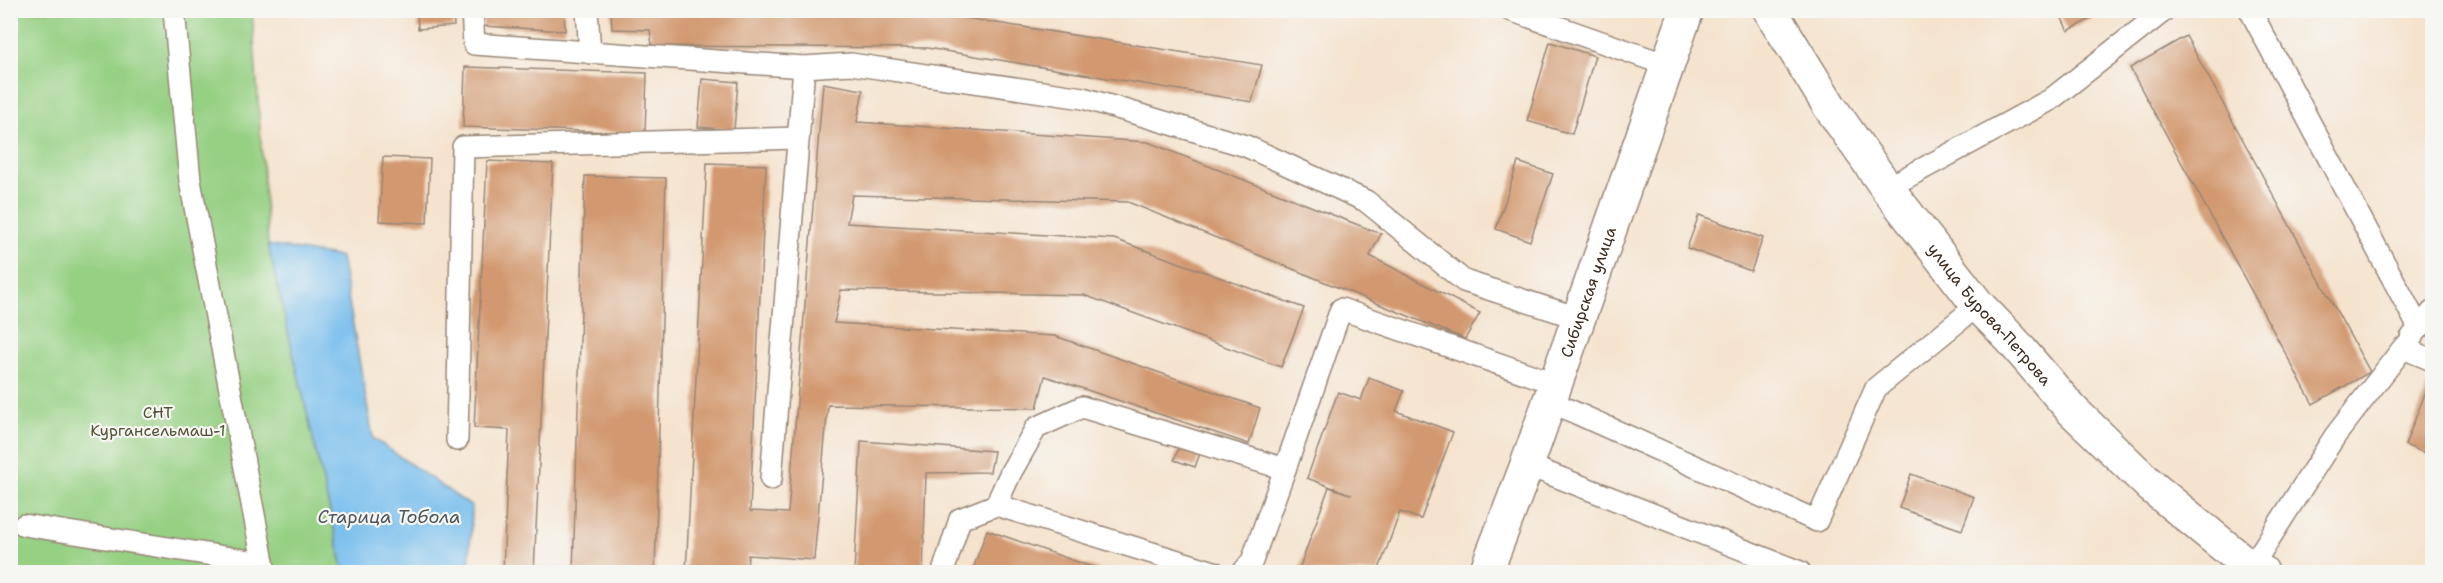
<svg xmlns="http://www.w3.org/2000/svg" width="2443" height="583" font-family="'Shantell Sans',sans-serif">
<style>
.green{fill:#96d083;stroke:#687d50;stroke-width:1.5}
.water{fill:#76bded;stroke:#587486;stroke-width:1.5}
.building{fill:#d29970}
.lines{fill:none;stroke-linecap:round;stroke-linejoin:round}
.lane-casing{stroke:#988676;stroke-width:24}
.street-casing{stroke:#988676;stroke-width:36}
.secondary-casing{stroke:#988676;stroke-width:36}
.lane{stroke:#fff;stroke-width:21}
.street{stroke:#fff;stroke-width:33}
.secondary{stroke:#fff;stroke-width:33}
.labels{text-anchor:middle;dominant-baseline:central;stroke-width:4.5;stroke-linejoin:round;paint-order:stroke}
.street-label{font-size:16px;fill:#3b2a1e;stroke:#f6f6f2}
.park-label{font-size:16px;fill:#525437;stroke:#f6f6f2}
.water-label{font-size:18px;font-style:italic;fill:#4d565c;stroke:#f6f6f2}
</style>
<rect width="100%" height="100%" fill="#f6f6f2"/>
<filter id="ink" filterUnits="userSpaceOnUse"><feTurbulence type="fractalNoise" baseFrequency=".0167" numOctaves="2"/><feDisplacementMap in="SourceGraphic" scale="12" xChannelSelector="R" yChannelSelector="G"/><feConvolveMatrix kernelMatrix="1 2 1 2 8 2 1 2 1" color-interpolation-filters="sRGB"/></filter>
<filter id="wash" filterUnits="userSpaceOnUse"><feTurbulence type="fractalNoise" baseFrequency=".008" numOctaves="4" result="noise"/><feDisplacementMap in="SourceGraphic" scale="24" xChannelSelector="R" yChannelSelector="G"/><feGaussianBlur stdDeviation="1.35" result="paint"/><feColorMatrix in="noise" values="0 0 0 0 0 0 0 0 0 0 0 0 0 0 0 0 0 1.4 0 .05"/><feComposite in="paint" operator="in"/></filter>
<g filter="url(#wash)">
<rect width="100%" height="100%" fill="#f5e3ce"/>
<path class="green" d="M10 11H252L268 245 344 572H11Z"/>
<path class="water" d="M268 245 341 257 373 438 472 507 469 572H344Z"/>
<g id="blocks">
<g class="building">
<path d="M417 10H453L454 26 418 29Z"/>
<path d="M482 10H564L565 31 483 26Z"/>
<path d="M611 10H873L953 16 1262 65 1252 102 927 48 652 46 650 30 612 29Z"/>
<path d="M2058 10H2107L2068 31Z"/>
<path d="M2186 36 2370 372 2313 404 2130 68Z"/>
<path d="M1550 42 1595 56 1572 134 1527 121Z"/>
<path d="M465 67 647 73 645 133 463 127Z"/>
<path d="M702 79 738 82 734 130 698 127Z"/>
<path d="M823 83 863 90 857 122 1148 142 1381 234 1370 256 1480 313 1465 339 1128 202 852 195 847 223 1114 239 1304 308 1281 367 1084 295 841 290 834 323 1055 336 1260 408 1249 444 1045 376 1037 408 828 405 814 560 748 555 747 572H686L707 163 766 165 750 511 788 513Z"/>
<path d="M383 157 430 159 427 223 379 221Z"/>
<path d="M487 161 553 164 534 572H503L509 430 474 428Z"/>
<path d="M1518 162 1553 174 1530 241 1496 229Z"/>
<path d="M585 176 666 178 655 572H573Z"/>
<path d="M1699 215 1763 238 1751 271 1687 248Z"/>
<path d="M1369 378 1404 391 1396 411 1453 432 1421 519 1400 512 1378 572H1298L1329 487 1352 495 1307 478 1338 392 1361 400Z"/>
<path d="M2430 381 2432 382V456L2405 445Z"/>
<path d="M1182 440 1202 448 1195 467 1174 460Z"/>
<path d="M861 441 994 451 990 472 926 473 923 571 854 572Z"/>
<path d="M1911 474 1974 497 1962 530 1899 508Z"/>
<path d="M987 530 1106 572H972Z"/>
</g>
</g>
</g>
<g filter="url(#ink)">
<use href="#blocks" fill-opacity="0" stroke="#988676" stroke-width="1.5"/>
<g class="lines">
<g class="lane-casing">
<g id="lane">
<path d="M174 10 190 181 265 572"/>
<path d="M472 10 474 44 804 67"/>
<path d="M587 10 590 53"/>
<path d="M1510 10 1667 65"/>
<path d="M2250 10 2419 328"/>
<path d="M1887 188 2050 100 2165 10"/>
<path d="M2411 338 2432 312"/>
<path d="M1549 401 1817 521 1876 388 1978 305"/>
<path d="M457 440 463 147 798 138"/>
<path d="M1527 465 1800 572"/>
<path d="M771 479 804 67 851 64 1083 98 1246 146 1366 201 1464 281 1578 318"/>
<path d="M996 505 1214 572"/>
<path d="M24 525 262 563"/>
<path d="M943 572 960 519 996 505 1011 472 1036 428 1082 407 1285 469 1341 309 1554 383"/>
<path d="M1243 572 1252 561 1285 469"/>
<path d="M2248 572 2335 436 2403 348 2432 360"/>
</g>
</g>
<g class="street-casing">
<g id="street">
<path id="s1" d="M1486 572 1527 465 1687 10"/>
</g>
</g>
<g class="secondary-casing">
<g id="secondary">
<path id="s2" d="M1770 10 1830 107 1887 188 1978 305 2010 338 2072 410 2152 487 2251 568 2262 572"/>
</g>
</g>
<use href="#lane" class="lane"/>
<use href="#street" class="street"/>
<use href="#secondary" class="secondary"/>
</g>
</g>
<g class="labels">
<g class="street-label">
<text stroke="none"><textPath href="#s1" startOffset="298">Сибирская улица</textPath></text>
<text stroke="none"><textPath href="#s2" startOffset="376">улица Бурова-Петрова</textPath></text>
</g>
<g class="park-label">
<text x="158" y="412">СНТ<tspan x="158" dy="18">Кургансельмаш-1</tspan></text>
</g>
<g class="water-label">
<text x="389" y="517">Старица Тобола</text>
</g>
</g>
<rect width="2443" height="583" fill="none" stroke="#f6f6f2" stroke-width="36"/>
</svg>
